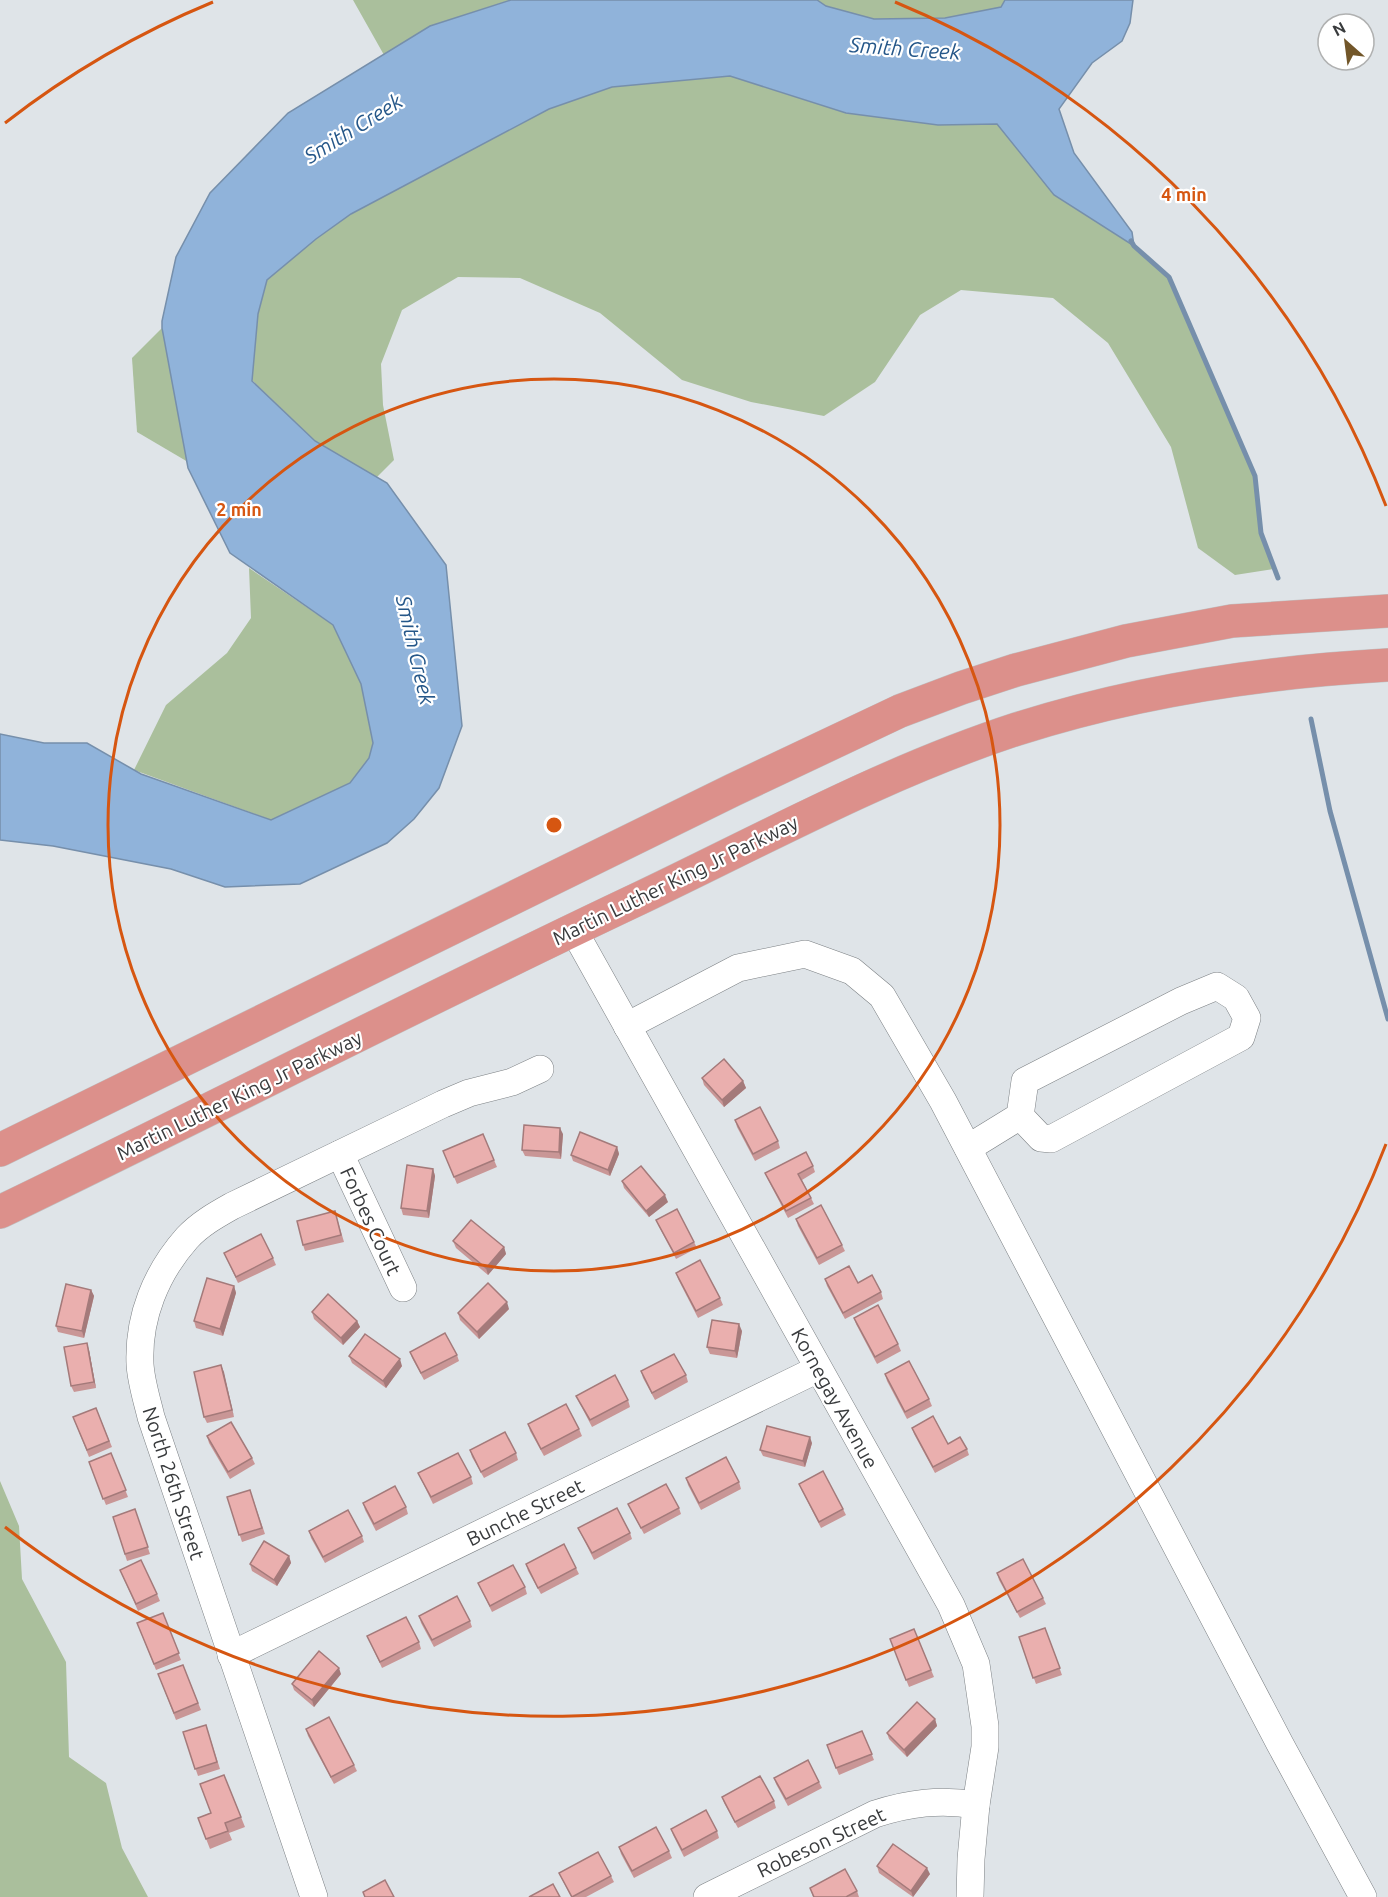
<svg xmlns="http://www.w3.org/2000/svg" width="1388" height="1897" font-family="Ubuntu,sans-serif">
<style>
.green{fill:#aabf9c}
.water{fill:#90b3da;stroke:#768fab;stroke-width:1.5}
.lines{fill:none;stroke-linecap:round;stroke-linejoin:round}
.stream{stroke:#768fab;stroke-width:5}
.minor-casing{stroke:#7c8084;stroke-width:28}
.highway-casing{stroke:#c0c0c1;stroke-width:34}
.minor{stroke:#fff;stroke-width:27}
.highway{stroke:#dc908b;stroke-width:33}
.wall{fill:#c99696}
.shaded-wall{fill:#a47a7a}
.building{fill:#eaafae;stroke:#a47a7a;stroke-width:1.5}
.ring{fill:none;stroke:#d65611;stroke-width:3}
.labels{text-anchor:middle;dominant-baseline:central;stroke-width:4.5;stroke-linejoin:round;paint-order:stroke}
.street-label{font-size:20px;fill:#393b3d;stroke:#fff}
.water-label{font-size:21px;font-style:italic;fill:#255789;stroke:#fff}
.centre{fill:#d65611;stroke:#fff;stroke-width:3}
.ring-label{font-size:18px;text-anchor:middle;font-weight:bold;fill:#d65611;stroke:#fff;stroke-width:4.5;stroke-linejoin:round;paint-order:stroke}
</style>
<rect width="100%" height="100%" fill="#dfe4e8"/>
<g class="green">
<path d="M353 0H511L430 26 384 55Z"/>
<path d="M817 0H1005L1001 7 945 18 874 19 825 6Z"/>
<path d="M730 76 846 113 938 125 998 124 1054 195 1134 246 1169 277 1255 476 1261 532 1274 569 1235 575 1198 548 1171 447 1108 343 1053 298 961 290 920 315 875 382 824 416 751 402 682 380 600 313 520 278 458 277 402 310 381 364 383 405 394 460 376 478 315 441 252 380 258 314 267 280 316 239 351 214 549 109 612 87Z"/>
<path d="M162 328 188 462 137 432 132 358Z"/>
<path d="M249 568 333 625 361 684 373 743 369 758 350 783 271 820 134 770 166 705 227 653 251 618Z"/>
<path d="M0 1481 19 1526 22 1579 66 1662 69 1757 106 1783 122 1848 148 1897H0Z"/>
</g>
<path class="water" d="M511 0H817L826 6 874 19 945 18 1001 7 1005 0H1133L1130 23 1122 41 1092 63 1059 109 1074 153 1132 232 1134 246 1054 195 997 124 938 125 846 113 730 76 612 87 549 109 351 214 316 239 267 280 258 314 252 381 315 441 387 483 446 565 462 726 439 788 414 819 387 843 300 884 225 887 171 869 53 846 0 840V734L44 743H87L141 774 271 820 350 783 369 758 373 743 361 684 333 625 230 553 188 468 162 328V321L176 257 210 193 288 113 430 26Z"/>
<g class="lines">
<g class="stream">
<path d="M1131 241 1134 246 1169 277 1255 476 1261 533 1278 578"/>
<path d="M1311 719 1330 811 1388 1019"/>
</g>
<g class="minor-casing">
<g id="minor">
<path d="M573 929 951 1605 976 1664 985 1726V1747L976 1805 971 1859 970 1897"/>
<path d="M627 1026 738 968 805 954 852 971 882 996 943 1101 1280 1744 1363 1897"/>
<path d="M968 1148 1020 1116 1025 1081 1181 1001 1217 986 1236 998 1247 1018 1241 1037 1051 1139 1041 1138 1020 1116"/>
<path d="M340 1154 403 1288"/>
<path d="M231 1655 818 1369"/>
<path d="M314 1897 151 1417C147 1400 141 1382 140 1364 138 1317 156 1273 187 1238 200 1224 216 1215 232 1206L443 1104 469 1093 512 1082 540 1069"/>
<path d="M707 1897 875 1814C909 1803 940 1799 976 1805"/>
</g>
</g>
<g class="highway-casing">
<g id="highway">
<path d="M0 1150 733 790 900 711 961 688 1016 670 1126 641 1232 621 1388 611"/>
<path d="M0 1212C213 1109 424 1000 638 899 762 840 885 772 1017 729 1139 690 1261 672 1388 665"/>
</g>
</g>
<use href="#minor" class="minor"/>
<use href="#highway" class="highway"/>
</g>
<g class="wall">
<path d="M702 1078 743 1081 746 1088 724 1107 704 1085Z"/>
<path d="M735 1120 778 1141 780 1148 755 1161 737 1127Z"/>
<path d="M563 1134 561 1159 525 1156 522 1150Z"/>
<path d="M617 1147 619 1154 610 1176 573 1161 571 1155Z"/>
<path d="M446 1158 494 1160 497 1167 457 1184Z"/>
<path d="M813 1166 815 1172 802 1180 814 1204 788 1218 768 1180 765 1173Z"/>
<path d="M433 1169 435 1176 429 1218 403 1215 401 1208Z"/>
<path d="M622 1181 668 1202 649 1217 624 1188Z"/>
<path d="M335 1211 344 1242 305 1251 303 1245Z"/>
<path d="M796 1219 842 1245 845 1251 819 1265 798 1226Z"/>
<path d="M656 1220 694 1242 697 1248 676 1259 659 1227Z"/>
<path d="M453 1241 504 1247 506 1254 488 1275 456 1248Z"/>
<path d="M224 1253 273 1258 276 1265 238 1283Z"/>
<path d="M676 1273 720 1298 723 1305 698 1318 678 1279Z"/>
<path d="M825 1279 881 1292 883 1299 845 1319 827 1286Z"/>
<path d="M234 1286 236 1293 223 1336 196 1328 194 1321Z"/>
<path d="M91 1290 94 1296 84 1338 58 1332 56 1326Z"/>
<path d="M509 1309 479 1339 460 1320 458 1313Z"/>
<path d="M312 1312 357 1321 360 1327 343 1345 314 1319Z"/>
<path d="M854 1318 898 1344 901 1351 877 1364 856 1324Z"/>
<path d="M742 1331 737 1358 710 1354 707 1347Z"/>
<path d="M89 1350 96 1388 74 1392 71 1386Z"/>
<path d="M410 1352 457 1355 459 1361 424 1380 412 1358Z"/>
<path d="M349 1356 402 1366 386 1388 352 1363Z"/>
<path d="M221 1365 234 1417 207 1423 204 1417Z"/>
<path d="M641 1371 686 1375 688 1382 655 1400 643 1378Z"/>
<path d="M885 1374 929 1399 932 1406 907 1419 887 1381Z"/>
<path d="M576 1396 628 1400 630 1407 592 1427 579 1402Z"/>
<path d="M96 1408 112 1447 89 1457 73 1417Z"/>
<path d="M528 1424 579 1429 582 1436 544 1456 530 1431Z"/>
<path d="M912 1428 948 1444 967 1449 969 1455 935 1473 914 1434Z"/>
<path d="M207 1436 252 1458 255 1464 230 1479 209 1443Z"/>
<path d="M812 1443 805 1467 763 1456 760 1450Z"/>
<path d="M470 1450 516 1453 518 1460 484 1478 472 1457Z"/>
<path d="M111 1453 128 1497 106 1505 89 1462Z"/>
<path d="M418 1473 471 1477 473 1484 433 1504Z"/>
<path d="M686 1478 739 1482 741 1489 701 1510 688 1485Z"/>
<path d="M799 1484 843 1509 846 1515 821 1528 802 1491Z"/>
<path d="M250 1490 265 1534 242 1542 227 1497Z"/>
<path d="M363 1503 406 1507 408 1514 376 1531 365 1510Z"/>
<path d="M628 1504 679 1508 681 1514 644 1534 631 1510Z"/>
<path d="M135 1509 150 1554 127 1561 113 1517Z"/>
<path d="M578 1528 630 1533 632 1539 594 1560Z"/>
<path d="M309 1531 362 1536 364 1542 325 1563 311 1538Z"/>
<path d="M289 1556 291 1563 277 1586 252 1571 250 1564Z"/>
<path d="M526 1564 576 1568 579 1574 541 1594 528 1571Z"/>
<path d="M120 1570 157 1594 160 1601 138 1611Z"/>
<path d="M997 1573 1043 1598 1046 1604 1020 1618 999 1580Z"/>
<path d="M478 1583 525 1587 527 1594 492 1612Z"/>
<path d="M163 1613 181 1660 156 1670 137 1623Z"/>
<path d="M419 1616 470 1621 472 1627 434 1647 421 1623Z"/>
<path d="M1045 1628 1062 1675 1036 1684 1019 1637Z"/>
<path d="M914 1629 934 1677 909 1687 890 1639Z"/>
<path d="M367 1636 419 1642 421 1649 382 1668Z"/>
<path d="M183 1665 201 1710 176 1720 158 1674Z"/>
<path d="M341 1674 314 1707 294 1690 292 1684Z"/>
<path d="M935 1719 937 1726 907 1757 889 1739 887 1733Z"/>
<path d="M206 1725 220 1769 198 1776 183 1732Z"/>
<path d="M306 1729 354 1765 357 1771 334 1784 308 1736Z"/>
<path d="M862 1731 874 1760 839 1775 827 1745Z"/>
<path d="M224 1775 245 1827 229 1833 232 1840 210 1849 198 1818 210 1813Z"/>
<path d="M774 1778 819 1782 822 1788 788 1806 776 1784Z"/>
<path d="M722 1797 774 1801 776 1808 738 1828 724 1803Z"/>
<path d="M671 1829 717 1831 719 1838 684 1857 673 1835Z"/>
<path d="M619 1847 669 1851 672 1858 634 1878 621 1854Z"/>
<path d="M877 1866 930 1874 913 1897 879 1873Z"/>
<path d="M559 1873 611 1876 614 1882 586 1897H571Z"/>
<path d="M810 1888 857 1891 859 1897H813Z"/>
</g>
<g class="shaded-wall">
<path d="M743 1081 746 1088 724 1107 722 1100Z"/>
<path d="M560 1128 563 1134 561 1159 559 1152Z"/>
<path d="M617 1147 619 1154 610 1176 608 1170Z"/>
<path d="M433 1169 435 1176 429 1218 427 1211Z"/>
<path d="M665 1195 668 1202 649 1217 646 1211Z"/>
<path d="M504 1247 506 1254 488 1275 486 1268Z"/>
<path d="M234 1286 236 1293 223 1336 220 1329Z"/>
<path d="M91 1290 94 1296 84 1338 82 1331Z"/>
<path d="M507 1302 509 1309 479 1339 477 1332Z"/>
<path d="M357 1321 360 1327 343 1345 341 1338Z"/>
<path d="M739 1324 742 1331 737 1358 735 1351Z"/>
<path d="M87 1343 89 1350 96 1388 94 1382Z"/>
<path d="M400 1359 402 1366 386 1388 383 1381Z"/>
<path d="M221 1365 224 1372 234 1417 232 1410Z"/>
<path d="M810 1437 812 1443 805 1467 803 1461Z"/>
<path d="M289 1556 291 1563 277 1586 274 1580Z"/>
<path d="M339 1668 341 1674 314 1707 312 1700Z"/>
<path d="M935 1719 937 1726 907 1757 904 1750Z"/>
<path d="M927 1868 930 1874 913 1897 911 1891Z"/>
</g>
<g class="building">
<path d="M724 1059 743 1081 722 1100 702 1078Z"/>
<path d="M760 1107 778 1141 753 1154 735 1120Z"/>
<path d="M524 1125 560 1128 559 1152 522 1150Z"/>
<path d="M580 1132 617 1147 608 1170 571 1155Z"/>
<path d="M483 1134 494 1160 454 1177 443 1151Z"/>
<path d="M806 1152 813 1166 798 1174 811 1198 786 1211 765 1173Z"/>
<path d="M407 1165 433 1169 427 1211 401 1208Z"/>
<path d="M641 1166 665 1195 646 1211 622 1181Z"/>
<path d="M821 1205 842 1245 817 1258 796 1219Z"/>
<path d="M677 1209 694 1242 674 1253 656 1220Z"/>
<path d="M335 1211 341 1235 303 1245 297 1221Z"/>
<path d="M471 1220 504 1247 486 1268 453 1241Z"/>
<path d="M261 1234 273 1258 236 1277 224 1253Z"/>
<path d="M700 1260 720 1298 696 1311 676 1273Z"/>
<path d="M849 1266 858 1283 872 1275 881 1292 843 1313 825 1279Z"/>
<path d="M207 1278 234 1286 220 1329 194 1321Z"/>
<path d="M488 1283 507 1302 477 1332 458 1313Z"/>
<path d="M66 1284 91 1290 82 1331 56 1326Z"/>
<path d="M328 1294 357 1321 341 1338 312 1312Z"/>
<path d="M878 1305 898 1344 875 1357 854 1318Z"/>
<path d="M712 1320 739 1324 735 1351 707 1347Z"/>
<path d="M445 1333 457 1355 421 1373 410 1352Z"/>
<path d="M365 1334 400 1359 383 1381 349 1356Z"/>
<path d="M87 1343 94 1382 71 1386 64 1347Z"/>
<path d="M674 1354 686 1375 652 1393 641 1371Z"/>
<path d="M909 1361 929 1399 905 1412 885 1374Z"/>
<path d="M221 1365 232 1410 204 1417 194 1372Z"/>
<path d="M615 1375 628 1400 590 1420 576 1396Z"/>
<path d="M566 1404 579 1429 541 1449 528 1424Z"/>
<path d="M96 1408 109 1441 87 1450 73 1417Z"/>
<path d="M933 1416 948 1444 960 1437 967 1449 933 1467 912 1428Z"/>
<path d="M231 1422 252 1458 228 1472 207 1436Z"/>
<path d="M767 1426 810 1437 803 1461 760 1450Z"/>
<path d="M505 1432 516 1453 481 1472 470 1450Z"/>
<path d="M111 1453 126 1490 103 1499 89 1462Z"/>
<path d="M458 1453 471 1477 431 1497 418 1473Z"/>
<path d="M726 1457 739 1482 699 1503 686 1478Z"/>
<path d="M823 1471 843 1509 819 1522 799 1484Z"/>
<path d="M666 1484 679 1508 641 1528 628 1504Z"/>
<path d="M395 1486 406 1507 374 1524 363 1503Z"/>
<path d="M250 1490 262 1528 239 1535 227 1497Z"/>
<path d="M617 1508 630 1533 592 1553 578 1528Z"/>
<path d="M135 1509 148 1547 125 1554 113 1517Z"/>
<path d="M348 1510 362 1536 323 1557 309 1531Z"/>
<path d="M264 1541 289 1556 274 1580 250 1564Z"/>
<path d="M564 1544 576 1568 538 1588 526 1564Z"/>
<path d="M1023 1559 1043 1598 1017 1612 997 1573Z"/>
<path d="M141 1560 157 1594 136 1604 120 1570Z"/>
<path d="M513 1565 525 1587 490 1606 478 1583Z"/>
<path d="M457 1596 470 1621 432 1640 419 1616Z"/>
<path d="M163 1613 179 1653 154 1664 137 1623Z"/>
<path d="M406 1617 419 1642 380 1662 367 1636Z"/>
<path d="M1045 1628 1060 1668 1033 1678 1019 1637Z"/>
<path d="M914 1629 931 1670 906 1680 890 1639Z"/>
<path d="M319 1651 339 1668 312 1700 292 1684Z"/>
<path d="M183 1665 198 1703 174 1713 158 1674Z"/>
<path d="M917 1702 935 1719 904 1750 887 1733Z"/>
<path d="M329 1717 354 1765 331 1777 306 1729Z"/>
<path d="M206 1725 217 1762 195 1769 183 1732Z"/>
<path d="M862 1731 872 1754 836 1768 827 1745Z"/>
<path d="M808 1760 819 1782 786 1799 774 1778Z"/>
<path d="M224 1775 241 1817 225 1823 228 1831 206 1839 198 1818 211 1813 200 1784Z"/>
<path d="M760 1776 774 1801 735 1822 722 1797Z"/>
<path d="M706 1810 717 1831 682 1850 671 1829Z"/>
<path d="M656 1827 669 1851 632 1871 619 1847Z"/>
<path d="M893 1844 927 1868 911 1891 877 1866Z"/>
<path d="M598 1852 611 1876 572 1897 559 1873Z"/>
<path d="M845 1869 857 1891 846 1897H814L810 1888Z"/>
<path d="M385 1880 394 1897H365L363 1892Z"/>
<path d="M553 1884 560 1897H529Z"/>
</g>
<g class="ring">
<circle cx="554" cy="825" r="446"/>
<path d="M1386 1144A891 891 0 0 1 5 1527M5 123A891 891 0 0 1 213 2M895 2A891 891 0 0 1 1386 506"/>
</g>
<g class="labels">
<g class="street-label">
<text transform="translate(675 880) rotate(-26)">Martin Luther King Jr Parkway</text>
<text transform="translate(239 1095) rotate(-26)">Martin Luther King Jr Parkway</text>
<text transform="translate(371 1221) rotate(65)">Forbes Court</text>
<text transform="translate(835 1398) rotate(61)">Kornegay Avenue</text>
<text transform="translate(174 1483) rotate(72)">North 26th Street</text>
<text transform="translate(525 1512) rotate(-26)">Bunche Street</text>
<text transform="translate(821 1842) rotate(-25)">Robeson Street</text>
</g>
<g class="water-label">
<text transform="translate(905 48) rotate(4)">Smith Creek</text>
<text transform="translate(353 128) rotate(-32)">Smith Creek</text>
<text transform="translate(416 650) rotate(77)">Smith Creek</text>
</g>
</g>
<circle cx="554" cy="825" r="9" class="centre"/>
<g class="ring-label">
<text x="1184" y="201">4 min</text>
<text x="239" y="516">2 min</text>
</g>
<g transform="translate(1346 42) rotate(332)"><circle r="28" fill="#ffffff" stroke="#b0b1b1" stroke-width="1.5"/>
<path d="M0-4.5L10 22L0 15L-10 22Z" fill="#725629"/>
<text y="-9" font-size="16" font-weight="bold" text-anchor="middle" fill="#393b3d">N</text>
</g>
</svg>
